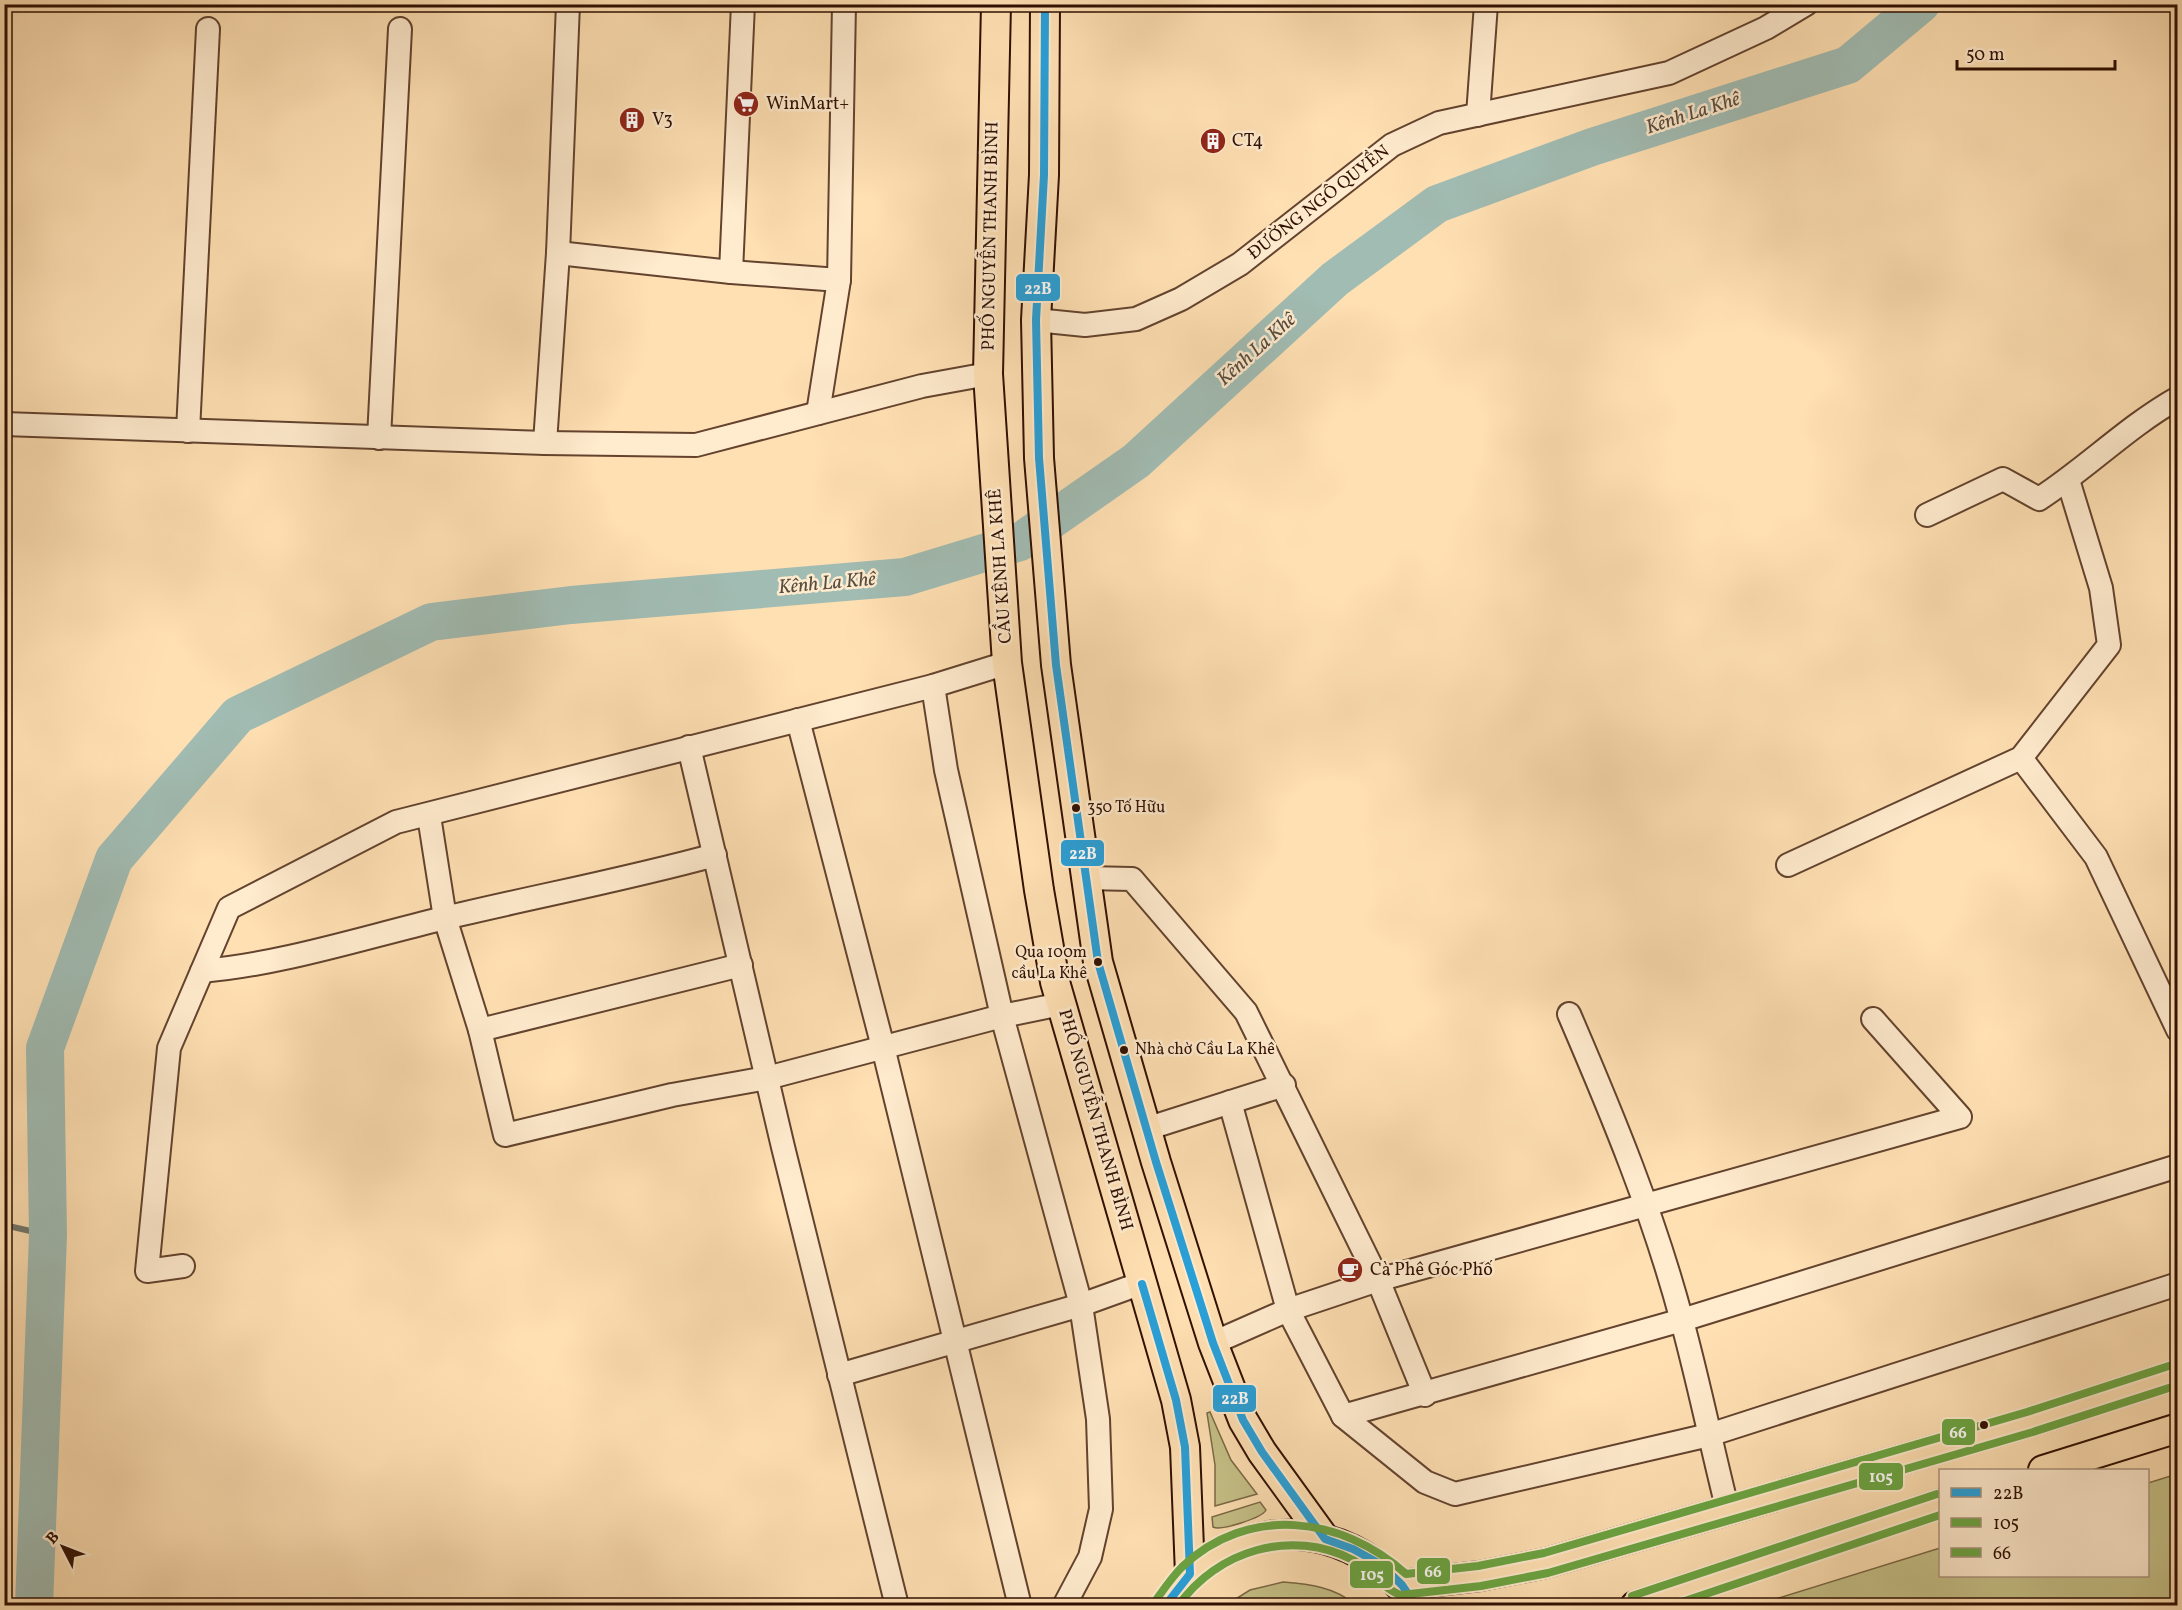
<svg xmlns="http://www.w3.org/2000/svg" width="2182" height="1610" font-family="Vollkorn,serif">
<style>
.green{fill:#c6c188;stroke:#7a6845;stroke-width:1.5}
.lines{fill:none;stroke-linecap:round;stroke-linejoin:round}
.stream{stroke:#73776c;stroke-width:6}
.river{stroke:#a1bcb3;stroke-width:38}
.minor-casing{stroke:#63432e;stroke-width:26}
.major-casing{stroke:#2f0f02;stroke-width:32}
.minor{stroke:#ffebce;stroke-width:22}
.major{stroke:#ffe0b3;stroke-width:28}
.bus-1-casing{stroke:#ffebce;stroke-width:12}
.bus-2-casing{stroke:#ffebce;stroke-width:12}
.bus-3-casing{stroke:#ffebce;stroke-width:12}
.bus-1{stroke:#28a0d9;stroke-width:8}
.bus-2{stroke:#6ba542;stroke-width:8}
.bus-3{stroke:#6ba542;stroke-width:8}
.bus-dot{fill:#2f0f02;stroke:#ffebce;stroke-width:2}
.labels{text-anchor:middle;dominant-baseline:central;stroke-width:5;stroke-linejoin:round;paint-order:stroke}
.bus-label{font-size:16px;fill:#2f0f02;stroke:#ffebce;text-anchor:start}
.poi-label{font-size:18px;fill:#2f0f02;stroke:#ffebce;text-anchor:start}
.street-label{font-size:18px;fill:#2f0f02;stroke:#ffebce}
.water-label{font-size:20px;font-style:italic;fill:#574c40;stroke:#ffebce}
.line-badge{stroke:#ffebce;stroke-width:2}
.badge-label{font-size:16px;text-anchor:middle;font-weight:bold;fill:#fff}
</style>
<rect width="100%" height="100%" fill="#ffe0b3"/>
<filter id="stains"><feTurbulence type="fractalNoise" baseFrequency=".00333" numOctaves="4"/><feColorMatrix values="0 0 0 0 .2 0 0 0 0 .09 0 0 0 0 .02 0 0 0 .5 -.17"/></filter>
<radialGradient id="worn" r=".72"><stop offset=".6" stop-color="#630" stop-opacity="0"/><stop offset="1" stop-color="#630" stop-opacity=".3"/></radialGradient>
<g class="green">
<path d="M1210 1412 1231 1460 1257 1494 1215 1506V1465L1207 1413Z"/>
<path d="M2177 1474V1605H1756L1940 1548V1576H2148V1483Z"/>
<path d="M1260 1502 1266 1510C1262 1518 1221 1531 1213 1527L1212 1517Z"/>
<path d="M1283 1582C1308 1584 1336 1587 1355 1605H1226L1250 1590Z"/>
</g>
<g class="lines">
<path class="stream" d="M4 1225 48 1235"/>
<path class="river" d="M34 1606 48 1235 45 1048 114 859 238 715 431 622 571 605 905 577 1020 542 1136 461 1335 279 1437 204 1592 147 1848 65 1921 4"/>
<g class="minor-casing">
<g id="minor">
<path d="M1478 115 1486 4"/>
<path d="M558 253 731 272 839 280"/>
<path d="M731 272 743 4"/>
<path d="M1036 320 1085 325 1136 319 1181 299 1240 264 1392 145 1439 123 1669 73 1766 28 1806 4"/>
<path d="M818 413 839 280 844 4"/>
<path d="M4 424 545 443 696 445 922 386 988 374"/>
<path d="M188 431 208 29"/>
<path d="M379 438 400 29"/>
<path d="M545 443 558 253 568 4"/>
<path d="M1927 515 2003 479 2039 499C2087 468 2128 426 2178 398"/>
<path d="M933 686 946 770 1002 1016 1081 1305 1098 1419 1101 1509 1090 1557 1064 1606"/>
<path d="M798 720 883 1047 1020 1606"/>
<path d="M689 747 783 1147 897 1606"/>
<path d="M2021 758 2096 857 2178 1030"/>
<path d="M429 816 445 918 480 1030 505 1135 672 1095 767 1078 1002 1016 1061 1004"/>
<path d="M1788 865 2021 758 2109 645 2101 588 2068 480"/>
<path d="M1086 878 1132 879 1246 1012 1378 1280 1425 1395"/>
<path d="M202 971C282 964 362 938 441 919 532 897 624 880 715 855"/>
<path d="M1569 1014C1612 1114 1654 1215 1682 1321 1699 1383 1712 1448 1728 1511"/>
<path d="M480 1030 741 965"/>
<path d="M1230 1102 1288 1310 1343 1416 1425 1482 1455 1494 1709 1435 2178 1284"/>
<path d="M1146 1129 1284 1085"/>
<path d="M183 1266 147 1271 169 1048 229 908 396 822 933 686 1007 663"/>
<path d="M1213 1343 1288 1310 1378 1280 1960 1117 1873 1019"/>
<path d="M839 1375 1081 1305 1142 1283"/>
<path d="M1343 1416 1682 1320 2178 1166"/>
</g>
</g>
<g class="major-casing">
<g id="major">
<path d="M996 4 988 374 1007 663 1039 890 1055 982 1176 1400 1185 1447 1190 1574"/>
<path d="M1045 4 1044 175 1036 320 1039 458 1056 665 1098 962 1156 1162 1213 1343 1243 1420 1262 1452 1325 1539"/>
<path d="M2043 1470 2178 1428"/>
<path d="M1402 1585 1480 1576 1546 1563 2030 1422 2178 1374"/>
<path d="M1165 1606C1179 1587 1193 1569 1213 1556 1286 1513 1370 1538 1416 1606"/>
<path d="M1635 1606 1940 1504"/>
</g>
</g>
<use href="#minor" class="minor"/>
<use href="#major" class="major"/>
<g class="bus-1-casing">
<g id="bus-1">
<path d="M1045 4 1044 175 1036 320 1039 458 1056 665 1098 962 1156 1162 1213 1343 1243 1420 1262 1452 1325 1539 1353 1549 1380 1564 1402 1585 1416 1606"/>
<path d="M1142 1284 1176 1400 1185 1447 1190 1574 1165 1606"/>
</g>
</g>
<g class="bus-2-casing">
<g id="bus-2">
<path d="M1178 1606C1217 1550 1292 1528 1353 1560 1369 1569 1386 1591 1401 1595L1481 1586 1548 1573 2033 1432 2178 1385"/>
<path d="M1670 1606 1940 1515"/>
</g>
</g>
<g class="bus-3-casing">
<g id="bus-3">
<path d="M1632 1596 1937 1494"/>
<path d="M1156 1600C1164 1589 1172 1577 1182 1567 1248 1504 1342 1516 1406 1574L1478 1566 1544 1553 2027 1412 2175 1364"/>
</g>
</g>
<use href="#bus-1" class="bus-1"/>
<use href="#bus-2" class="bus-2"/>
<use href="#bus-3" class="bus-3"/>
</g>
<defs>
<g id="supermarket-disc" transform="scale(1.35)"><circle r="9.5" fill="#8f2418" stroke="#ffebce"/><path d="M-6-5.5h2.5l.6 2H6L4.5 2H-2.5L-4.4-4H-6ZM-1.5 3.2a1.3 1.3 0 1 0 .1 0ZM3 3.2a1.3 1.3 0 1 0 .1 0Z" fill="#fff"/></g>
<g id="building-disc" transform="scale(1.35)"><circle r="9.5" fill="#8f2418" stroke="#ffebce"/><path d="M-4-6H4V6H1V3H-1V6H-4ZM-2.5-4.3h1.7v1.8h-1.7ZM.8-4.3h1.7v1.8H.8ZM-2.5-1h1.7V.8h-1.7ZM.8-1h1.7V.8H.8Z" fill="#fff"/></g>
<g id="cafe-disc" transform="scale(1.35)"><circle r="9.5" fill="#8f2418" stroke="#ffebce"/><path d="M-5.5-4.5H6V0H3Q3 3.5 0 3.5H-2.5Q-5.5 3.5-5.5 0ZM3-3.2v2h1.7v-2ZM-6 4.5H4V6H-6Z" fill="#fff"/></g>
</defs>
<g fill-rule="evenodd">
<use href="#supermarket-disc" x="746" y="104"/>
<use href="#building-disc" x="632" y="120"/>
<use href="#building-disc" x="1213" y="141"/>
<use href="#cafe-disc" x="1350" y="1270"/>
</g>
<g class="bus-dot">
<circle cx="1076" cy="808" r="5"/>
<circle cx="1098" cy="962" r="5"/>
<circle cx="1124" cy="1050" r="5"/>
<circle cx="1984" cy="1425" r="5"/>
</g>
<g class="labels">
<g class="bus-label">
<text x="1087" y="808">350 Tố Hữu</text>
<text x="1087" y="953" text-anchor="end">Qua 100m<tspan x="1087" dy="21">cầu La Khê</tspan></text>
<text x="1135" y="1050">Nhà chờ Cầu La Khê</text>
</g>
<g class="poi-label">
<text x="766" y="104">WinMart+</text>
<text x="652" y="120">V3</text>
<text x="1232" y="141">CT4</text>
<text x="1370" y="1270">Cà Phê Góc Phố</text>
</g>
<g class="street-label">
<text transform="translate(1319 203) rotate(-38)">ĐƯỜNG NGÔ QUYỀN</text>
<text transform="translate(991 236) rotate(-89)">PHỐ NGUYỄN THANH BÌNH</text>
<text transform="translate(1001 566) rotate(-94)">CẦU KÊNH LA KHÊ</text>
<text transform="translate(1095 1120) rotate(74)">PHỐ NGUYỄN THANH BÌNH</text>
</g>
<g class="water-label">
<text transform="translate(1693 114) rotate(-18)">Kênh La Khê</text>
<text transform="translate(1257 350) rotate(-42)">Kênh La Khê</text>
<text transform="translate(827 584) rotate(-5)">Kênh La Khê</text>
</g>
</g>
<g class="line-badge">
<rect x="1015" y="273" width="46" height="29" rx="6" fill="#28a0d9"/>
<rect x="1060" y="839" width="45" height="28" rx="6" fill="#28a0d9"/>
<rect x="1212" y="1384" width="45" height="29" rx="6" fill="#28a0d9"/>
<rect x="1941" y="1418" width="35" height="28" rx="6" fill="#6ba542"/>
<rect x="1858" y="1462" width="46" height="29" rx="6" fill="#6ba542"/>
<rect x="1416" y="1557" width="35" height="28" rx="6" fill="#6ba542"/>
<rect x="1349" y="1560" width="45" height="29" rx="6" fill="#6ba542"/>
</g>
<g class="badge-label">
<text x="1038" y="294">22B</text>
<text x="1083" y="859">22B</text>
<text x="1235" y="1404">22B</text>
<text x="1958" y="1438">66</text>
<text x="1881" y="1482">105</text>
<text x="1433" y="1577">66</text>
<text x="1372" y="1580">105</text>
</g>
<rect width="2182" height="1610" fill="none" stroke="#ffe0b3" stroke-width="24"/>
<rect x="6" y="6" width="2170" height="1598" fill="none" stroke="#2f0f02" stroke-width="3"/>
<rect x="12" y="12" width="2158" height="1586" fill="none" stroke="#2f0f02" stroke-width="1.5"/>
<rect x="1939" y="1469" width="210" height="108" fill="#ffebce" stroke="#ac937c" stroke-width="1.5"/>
<rect x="1951" y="1488" width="30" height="9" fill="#28a0d9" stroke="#ac937c" stroke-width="1.5"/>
<text x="1993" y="1499" font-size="18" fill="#2f0f02">22B</text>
<rect x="1951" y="1518" width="30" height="9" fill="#6ba542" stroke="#ac937c" stroke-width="1.5"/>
<text x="1993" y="1529" font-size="18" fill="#2f0f02">105</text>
<rect x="1951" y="1548" width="30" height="9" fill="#6ba542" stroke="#ac937c" stroke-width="1.5"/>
<text x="1993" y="1559" font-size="18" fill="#2f0f02">66</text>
<g transform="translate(63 1547) rotate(312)" stroke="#ffebce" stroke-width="4.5" paint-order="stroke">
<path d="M0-4.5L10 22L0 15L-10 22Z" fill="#2f0f02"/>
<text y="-9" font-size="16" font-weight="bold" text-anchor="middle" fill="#2f0f02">B</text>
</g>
<path d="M1957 60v9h158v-9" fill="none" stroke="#2f0f02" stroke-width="3"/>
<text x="1966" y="60" font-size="18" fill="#2f0f02" stroke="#ffebce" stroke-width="4.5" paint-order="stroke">50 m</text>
<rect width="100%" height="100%" filter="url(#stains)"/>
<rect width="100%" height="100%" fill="url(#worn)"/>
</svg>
